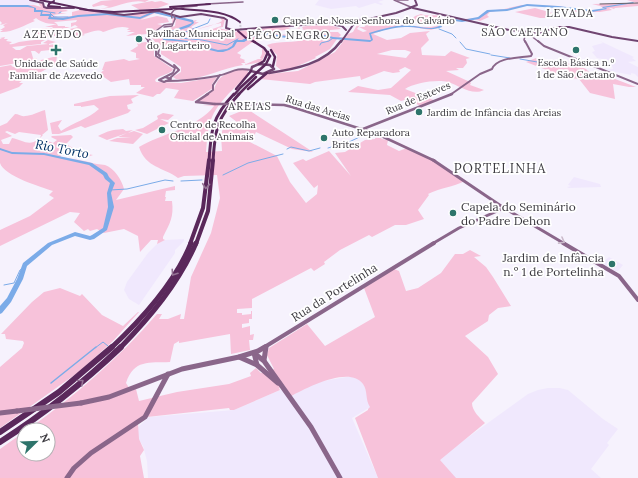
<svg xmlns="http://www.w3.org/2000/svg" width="638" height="478" font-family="Lora,serif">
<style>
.built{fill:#f0e8fd}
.green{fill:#f7c2da;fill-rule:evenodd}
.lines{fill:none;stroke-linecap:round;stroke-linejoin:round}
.stream-far1{stroke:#7babe8;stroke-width:1}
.stream{stroke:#7babe8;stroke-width:1.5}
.river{fill:#7babe8;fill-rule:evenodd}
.highway-tunnel{stroke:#d1cdd7;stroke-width:2;stroke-dasharray:2 1;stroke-linecap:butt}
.secondary-far5{stroke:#8a668a;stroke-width:1.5}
.secondary-far4{stroke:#8a668a;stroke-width:2}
.secondary-far3{stroke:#8a668a;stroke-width:2.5}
.secondary-far2{stroke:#8a668a;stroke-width:3}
.secondary-far1{stroke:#8a668a;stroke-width:4}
.secondary{stroke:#8a668a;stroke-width:5}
.primary-far1{stroke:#704571;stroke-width:2}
.primary{stroke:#704571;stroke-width:2.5}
.highway-far5{stroke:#5a285b;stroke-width:2}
.highway-far4{stroke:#5a285b;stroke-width:2.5}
.highway-far3{stroke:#5a285b;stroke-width:3}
.highway-far2{stroke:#5a285b;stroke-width:4}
.highway-far1{stroke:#5a285b;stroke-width:5}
.highway{stroke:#5a285b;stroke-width:6}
.tram{stroke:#636168;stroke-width:1}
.secondary-bridge-far2{stroke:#8a668a;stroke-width:1.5}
.secondary-bridge-far1{stroke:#8a668a;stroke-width:2.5}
.secondary-bridge{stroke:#8a668a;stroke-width:5}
.primary-bridge{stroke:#704571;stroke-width:2}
.highway-bridge-far1{stroke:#5a285b;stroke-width:2}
.highway-bridge{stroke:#5a285b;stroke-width:2.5}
.oneway{stroke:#947394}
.oneway2{stroke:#cabaca}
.poi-dot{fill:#2d746b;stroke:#fff;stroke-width:1.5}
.labels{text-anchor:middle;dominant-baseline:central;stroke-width:3.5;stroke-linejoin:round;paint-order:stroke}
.far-poi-label{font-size:10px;fill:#3d3b41;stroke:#fff;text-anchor:start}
.far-street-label{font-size:10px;fill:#3d3b41;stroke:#fff}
.far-neighbourhood-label{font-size:11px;letter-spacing:1px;fill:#3d3b41;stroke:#fff}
.poi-label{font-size:12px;fill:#3d3b41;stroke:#fff;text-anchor:start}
.street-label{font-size:12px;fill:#3d3b41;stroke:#fff}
.water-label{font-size:13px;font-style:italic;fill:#003066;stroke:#fff}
.neighbourhood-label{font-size:13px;letter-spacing:1px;fill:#3d3b41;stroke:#fff}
</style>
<rect width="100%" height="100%" fill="#f6f2fd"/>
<g class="built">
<path d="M0 0H28L39 3 33 5H0Z"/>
<path d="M319 0H384L378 2 383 4 381 5 375 3 359 8 356 6 331 9 315 5Z"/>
<path d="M600 41 634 57 632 58 636 61 628 62 638 67V77L635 74 631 73V75L606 70 613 69 612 66 605 62 613 61 597 58 592 52 595 51 592 46 603 43Z"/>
<path d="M574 177 600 184 601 187 569 188 567 187 571 186 568 185Z"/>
<path d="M165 240 184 239V241L175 250V253L139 305 129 299 124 290 127 282 148 253 157 244Z"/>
<path d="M609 257 623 265 618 271H615L602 263Z"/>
<path d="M347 377H355L360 380 364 385 372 406 352 418 378 478H148L147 461 143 446 134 431 149 417 234 410 280 390 292 391 323 381Z"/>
<path d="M548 388H560L568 390 603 419 618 429 607 443 609 445 591 469 601 478H378L438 459 528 394 538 390Z"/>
</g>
<g class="green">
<path d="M113 0H149L145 2C135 0 126 3 116 6 110 8 105 8 100 9L109 7 103 5 93 7 92 5 101 1Z"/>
<path d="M627 0H638V6L615 8 614 9 611 8H609L612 10 600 12H572L569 11 574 9 531 5 490 12 487 15 489 17 480 21 474 19 470 22 464 19 479 18 488 11 504 9 522 5 557 6 594 11 605 9 600 6 592 4 637 3Z"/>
<path d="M152 1 155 2 161 1 169 4 158 8 140 10 131 5Z"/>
<path d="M38 3 43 4V7L68 10H66L68 11 56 13H67L53 15 58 17 72 16V12L80 10 124 15 159 11 192 21 197 20 195 22H199L191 27 195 30C202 28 216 25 222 21L220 17 225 19 223 27 217 28 228 30 231 32 228 33 226 31 222 32 221 35H219L198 34 221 26V23C210 25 190 30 182 37L224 40 225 38H230L227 36 232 32 284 26 291 28 285 30 276 31 278 34 291 35 289 34H293L292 37H301V34H304L305 30 296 28 299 27 300 29H303L302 27C310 25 334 24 341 29L330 30V32H338L341 35 339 37H346L348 34 353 32 357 25H360L357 29 363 32 367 31 359 27H365L364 25 378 26V24C384 22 388 21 395 22V25C406 24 431 30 438 25L436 23C446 17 454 18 464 21 456 20 447 18 440 23L443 26 431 30 405 26 397 27 386 29 373 34 387 40 401 38 410 33 430 31 426 34 429 40 421 48 422 55 445 56 451 51 470 58 466 59 467 63 463 68H456L459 70 446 71 470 82 471 83 470 85 484 90C472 96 460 86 448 82 437 79 414 83 405 89L436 101 420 106 408 99 401 101 390 95 348 92 358 86 378 90 391 88 411 70 405 67 399 70 400 72 393 73 384 71 361 80 360 76 315 82 310 84 260 79 268 74 298 71 320 60 335 52 345 39H337L330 49 315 57 316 58 293 68 281 70 276 66 277 55 267 45C280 40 294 44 306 39H297L283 36 270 37 251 43 237 53 241 55 240 58 245 60 244 61 246 64 258 59H262L260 58 262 54V48L266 53 261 62 245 65 246 63H241L243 65C220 68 200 82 176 79L173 77 181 72V67L161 54V48L163 47 158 42 156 43 152 38 161 31 175 26 176 18H174L175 20 173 23 172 22 173 17 155 13 140 20 157 16 167 18 169 22 157 24 162 25 161 27 147 34 126 36 135 32H127L131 30H127L129 28C119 25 113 29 103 32 97 28 90 33 83 34L85 35 77 37 74 33 75 30H69L70 29 78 27 75 25 71 27V23L76 22 77 20 54 22 57 24C49 24 42 23 36 18L33 20 35 21C25 25 11 33 0 32L3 30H0L5 27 3 25 8 23 0 25 2 23 0 21V5H34L41 7ZM392 50H405L411 52 406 58 377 54Z"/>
<path d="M535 8 556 14 550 18H540L515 12Z"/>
<path d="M421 14C429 17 434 14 441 16L422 25 412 19 415 16Z"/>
<path d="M57 24 58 26H65V27H70L57 31 55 36 42 37 46 35H35L39 31H36L43 28H52L53 27H45Z"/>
<path d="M5 37 4 39H8L6 41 12 42 9 44C13 45 15 43 19 42 28 41 37 39 45 40L41 42V44L12 47 16 50H20L27 46 48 44 43 43 48 40 56 42 49 44V45L56 44 59 46 50 50 41 51 39 54 35 51H31L33 58H37L35 60 0 66V39H2L0 38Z"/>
<path d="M146 42 154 50V56L173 69 172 71C167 75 160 75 155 80L156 82 181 83 217 77 212 84 213 88 193 101 174 98 179 90 166 88 160 94H157L153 97 136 93 145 87H141V85H130L129 79 111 82 101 75H98L104 70H102L105 62 124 59 129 61 140 59 136 58V53L130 51 138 46 137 43Z"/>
<path d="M57 56 56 64 39 73H31L19 83H23L19 87 0 94V67L11 65 13 67Z"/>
<path d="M536 58 577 65 586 69 592 75 615 79 636 87H629L613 84 615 99 590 93 579 79 565 77 526 62Z"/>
<path d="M240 69 248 70V74C235 88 215 104 210 123 207 132 207 143 206 152L222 151 221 135 224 125 231 130 241 125 229 116 244 110 243 108 246 106 249 107 247 109 313 152 292 149 256 132 253 138 248 141 277 156 290 182 306 203 317 194 318 185 314 188 293 163 303 159 306 161 329 151 351 176 335 153 345 152 365 140 375 139 376 136H379L382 139 388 140 387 145 399 151 407 148 432 159 465 181C453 187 440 188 428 194L429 195 418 210 424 219 406 225H395L372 237 369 235 340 250 324 262 325 264 314 271 311 268 252 299V308L237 309V313H242V315L251 314V311H252V319H249V323L242 324V328L250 326V335L254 334 253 340H249L250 350 231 354 230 334 179 343V341L174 344 170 362C149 363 134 359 126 383L131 391 136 389 139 401 177 392 229 384 251 376 250 373 256 368 261 373 274 369 267 355 269 348 307 324 325 346 375 317 364 288 394 269 399 271 406 291 418 288 441 273 455 254H463L470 250 481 256 474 257 486 267 493 277 511 306 498 308 489 315 488 321 465 336 488 357 498 374 472 403C472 411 480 418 485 423L440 460 456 478H378L355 418 368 410V409L370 407C365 400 368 391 363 384 350 365 306 388 291 396L284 385 279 388 280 390 234 410H230L229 408 147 417 138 424 139 439 144 450 140 456 144 478H0V449L24 432V454H48V430H27C75 396 119 358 157 314H162L159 319H168L181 314 180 319H184L191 277 211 233 220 198 217 175 184 176 178 178C163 167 146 168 139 147 160 134 198 128 214 106L202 105H216L199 101 214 90C218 75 226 74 240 69Z"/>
<path d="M139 95 131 99 133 103 127 105 128 109 131 110 128 113 85 128 81 126 59 134H52L50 123 62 120 58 126 61 131C74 122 88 119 99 109L94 105 81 107V106H74V104L110 96Z"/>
<path d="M45 110 48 130 42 135H43L40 138 41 135 19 132 15 134 7 131 5 132 12 136 1 140 3 144H9L12 138C22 140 30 147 38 139L41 140 38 142 37 145 39 146 48 141 53 143 57 140 51 137 52 136 71 135 73 137 66 144 82 153 93 155 87 157 66 148 58 152 60 154 61 157C71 158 79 160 89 162 94 164 100 164 105 165 114 168 122 180 124 189L116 200 175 186V190L166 191 165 197H166L165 201H172C174 217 170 223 163 237V239L165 240 157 244 158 240H151L140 252 138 236 124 229 104 233 97 229 90 231 88 229 84 231 74 222 80 213 70 212 0 246V230L30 216 54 198 49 195 53 191C41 187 4 176 0 163 0 154 0 136 0 126L7 123 15 114C19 114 21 117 25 116 31 116 38 112 45 110Z"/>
<path d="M163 113 174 115 168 120 160 119 169 123 147 134 135 130 143 128 158 119 157 116Z"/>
<path d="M123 129 126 131 133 130 128 133 134 131 143 134 133 144 109 141 117 138H131L118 137 127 133 107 140 98 136C108 131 111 130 123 129Z"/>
<path d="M60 288 80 296 82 294 102 315 121 325 123 326 138 312H139L113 341 80 371 0 428V367L22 348 24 343 23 341 6 339 5 334H1L32 302 44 292Z"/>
</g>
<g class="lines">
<g class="stream-far1">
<path d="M42 11 55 13"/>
<path d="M50 13 54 17H68"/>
<path d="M59 13 61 12"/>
<path d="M210 19 208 23 185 32 180 38 202 40 227 45 238 39"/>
<path d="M439 29 452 34 456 38"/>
<path d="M255 33 265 31 270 35"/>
<path d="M460 42 466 49 490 54"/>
<path d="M320 45 321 43 329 41 333 38"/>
<path d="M170 46 175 44"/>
<path d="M491 55 510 58"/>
<path d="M520 59 543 63"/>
<path d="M328 148 349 142 368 133"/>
<path d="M287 149 291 147 309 151 320 148"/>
<path d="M223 175 248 163 283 154"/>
<path d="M181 181 202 180"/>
<path d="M110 190 127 189 165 180 173 181"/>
<path d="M4 285 14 283 20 270 24 268"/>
<path d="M95 348 103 342 108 346"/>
</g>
<path class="stream" d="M51 383 96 347"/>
<g class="river">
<path d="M633 2 634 3 603 8 602 7Z"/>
<path d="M527 4 558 6 592 10 606 8 607 9 592 12 558 8 527 6 507 11 489 12 479 19 462 22 447 20 440 22 442 27C429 32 418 26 405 27 394 27 382 31 371 34L373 40 370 42 333 39 326 37 296 39 262 35 255 36 244 42H237L234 47 229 50 223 52H218L193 46 187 42 163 40 162 34 187 25 192 23 191 22 154 13 140 19 107 15 78 17 63 20 48 19 49 16H40L41 12H34V8L28 7H0V5H28L36 8V10H43L42 14H52L51 17 63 18 78 15 107 13 140 17 154 11 193 20 194 23 189 27 164 35 165 38 188 41 195 44 218 50 227 49 232 46 235 40H242L253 34 262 33 296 37 326 35 333 37 370 40H371L369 33C381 29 393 26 406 25 417 25 428 31 439 26L437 21 447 18 462 20 478 17 487 10 507 9Z"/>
<path d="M0 148 12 152 44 153 92 163 107 173 109 177 115 183 111 193 114 207 107 230 94 239 90 240 75 236 52 245 27 266 23 279 11 302 2 313 0 314V306L7 298 17 279 23 263 48 243 75 232 90 236 92 235 103 228 108 207 107 193 110 183 105 179 103 175 89 165 44 155 12 154 0 150Z"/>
</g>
<path class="highway-tunnel" d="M240 22 241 31"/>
<g class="secondary-far5">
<path d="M394 0 413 8"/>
<path d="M397 0H408"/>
<path d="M206 4 243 2"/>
<path d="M184 7 197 6"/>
<path d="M171 14 174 10 184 7"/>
<path d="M164 27 172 26 175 19"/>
<path d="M151 35 149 39 152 42"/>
<path d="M149 42 146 38 164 25 172 24"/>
<path d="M525 42 524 40 526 32 539 42"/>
</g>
<g class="secondary-far4">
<path d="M148 41 156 50V56L175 68 173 73 165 77"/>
<path d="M151 41 159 49 158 54 160 56"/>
<path d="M538 41 544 46 638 84"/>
<path d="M165 77 171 79 164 82 159 80Z"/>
<path d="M170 78 179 70 174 65"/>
<path d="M166 81C184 81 200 79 217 76 233 73 233 67 251 70"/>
<path d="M206 95 213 90V85L220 75"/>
<path d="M450 95 480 74 492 69C497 57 519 58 531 56L532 54 525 41"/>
</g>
<g class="secondary-far3">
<path d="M208 94 196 102 215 104"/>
<path d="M239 104 284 105 292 107 377 134 435 161"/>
<path d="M363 129 452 94"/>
</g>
<g class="secondary-far2">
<path d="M433 160 504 208 565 244"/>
<path d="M432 244 459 228 504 208"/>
</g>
<g class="secondary-far1">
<path d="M563 243 619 276 638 300"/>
<path d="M263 348 434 243"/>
<path d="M265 348 266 346"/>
</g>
<g class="secondary">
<path d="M254 353 264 361 311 427 340 478"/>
<path d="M254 353 257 365"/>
<path d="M239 357 257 365 278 383"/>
<path d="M264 360 266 347"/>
<path d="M81 403 109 397 182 369 239 357 258 351 265 347"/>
<path d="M0 413 17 411"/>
<path d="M67 478 74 468 91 453 145 417 168 374"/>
</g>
<g class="primary-far1">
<path d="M30 0 43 3 44 7 47 8H74"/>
<path d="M412 7 417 5 415 0"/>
<path d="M413 8 509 30 538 33 559 27H569L612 37 638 41"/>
<path d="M80 9 124 15 159 11 180 17 201 14 224 18 227 20 226 28 233 30C277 26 322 25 366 19"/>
<path d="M364 20 396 13 410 8"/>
<path d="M335 25 342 26 346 30"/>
<path d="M341 42 353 25 357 22"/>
</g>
<g class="primary">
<path d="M259 64 270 65 274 69 263 74 251 71 252 67Z"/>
<path d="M269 73C295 69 325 64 341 41"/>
</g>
<g class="highway-far5">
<path d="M40 0 88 10 114 12 172 9"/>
<path d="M49 4 48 6 60 7"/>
<path d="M170 7 210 4"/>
<path d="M183 9C202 11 224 10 240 22"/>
<path d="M238 31 246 38 255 42"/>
</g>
<g class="highway-far4">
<path d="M253 41 264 48 270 56"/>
<path d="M271 50 275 57 273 66"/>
<path d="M259 64 264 61 268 52"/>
<path d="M236 89 251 71"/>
<path d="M248 89 267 73"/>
<path d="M234 95 241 87"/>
<path d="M238 95 256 77"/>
</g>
<g class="highway-far3">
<path d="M209 161C211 130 212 117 234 94"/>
<path d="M213 161C215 129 217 118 239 94"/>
</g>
<g class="highway-far2">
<path d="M190 244 203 208 209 160"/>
<path d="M196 244 208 211 213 160"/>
</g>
<g class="highway-far1">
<path d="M111 348C142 319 175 283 191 243"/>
<path d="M120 348C150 317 179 283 196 243"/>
</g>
<g class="highway">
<path d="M0 432 59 392 112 347"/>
<path d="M0 442C44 414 83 383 121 347"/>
</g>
<path class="tram" d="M600 4 638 3"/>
<g class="secondary-bridge-far2">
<path d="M171 14 172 18"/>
<path d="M174 15 175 19"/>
</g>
<path class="secondary-bridge-far1" d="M215 104H239"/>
<path class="secondary-bridge" d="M17 411 81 403"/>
<path class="primary-bridge" d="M410 8 412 7"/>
<g class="highway-bridge-far1">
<path d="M49 4 54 1"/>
<path d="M173 8 183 9"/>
</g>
<path class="highway-bridge" d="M241 87 266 64 270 56"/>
</g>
<defs><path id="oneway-chevron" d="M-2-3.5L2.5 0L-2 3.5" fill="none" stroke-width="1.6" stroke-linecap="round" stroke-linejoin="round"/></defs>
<g class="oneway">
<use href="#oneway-chevron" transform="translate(206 186) rotate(95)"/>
<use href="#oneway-chevron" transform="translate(174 273) rotate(124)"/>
<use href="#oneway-chevron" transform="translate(81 382) rotate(-39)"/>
</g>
<use class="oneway2" href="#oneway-chevron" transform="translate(562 241) rotate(29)"/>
<g class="poi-dot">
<circle cx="275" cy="20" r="4"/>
<circle cx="139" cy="39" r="4"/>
<path d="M54 44h4v4h4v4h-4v4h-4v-4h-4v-4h4z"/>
<circle cx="576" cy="50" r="4"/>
<circle cx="419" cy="112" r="4"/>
<circle cx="162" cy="130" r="4"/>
<circle cx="324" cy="138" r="4"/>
<circle cx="453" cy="213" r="4"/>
<circle cx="612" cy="264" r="4"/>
</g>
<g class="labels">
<g class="far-poi-label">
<text x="283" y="20">Capela de Nossa Senhora do Calvário</text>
<text x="147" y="33">Pavilhão Municipal<tspan x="147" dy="12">do Lagarteiro</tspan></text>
<text x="576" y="62" text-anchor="middle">Escola Básica n.º<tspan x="576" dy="12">1 de São Caetano</tspan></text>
<text x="56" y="63" text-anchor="middle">Unidade de Saúde<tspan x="56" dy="12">Familiar de Azevedo</tspan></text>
<text x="427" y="112">Jardim de Infância das Areias</text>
<text x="170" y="124">Centro de Recolha<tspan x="170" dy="12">Oficial de Animais</tspan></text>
<text x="332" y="132">Auto Reparadora<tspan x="332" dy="12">Brites</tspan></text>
</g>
<g class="far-street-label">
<text transform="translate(418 98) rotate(-23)">Rua de Esteves</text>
<text transform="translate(318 108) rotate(17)">Rua das Areias</text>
</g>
<g class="far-neighbourhood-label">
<text x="570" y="13">LEVADA</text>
<text x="525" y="32">SÃO CAETANO</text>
<text x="53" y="34">AZEVEDO</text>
<text x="289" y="35">PÊGO NEGRO</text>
<text x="250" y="106">AREIAS</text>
</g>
<g class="poi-label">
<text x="461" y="206">Capela do Seminário<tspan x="461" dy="14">do Padre Dehon</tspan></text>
<text x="604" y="257" text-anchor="end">Jardim de Infância<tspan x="604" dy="14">n.º 1 de Portelinha</tspan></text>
</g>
<g class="street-label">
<text transform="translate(334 292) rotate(-32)">Rua da Portelinha</text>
</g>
<g class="water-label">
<text transform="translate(62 149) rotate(11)">Rio Torto</text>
</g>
<g class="neighbourhood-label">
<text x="500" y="168">PORTELINHA</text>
</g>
</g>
<g transform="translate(36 442) rotate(67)"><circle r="19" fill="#ffffff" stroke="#b1b1b3"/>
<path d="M0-3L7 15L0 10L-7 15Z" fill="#2d746b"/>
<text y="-6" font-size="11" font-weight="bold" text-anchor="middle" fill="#3d3b41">N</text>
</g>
</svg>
